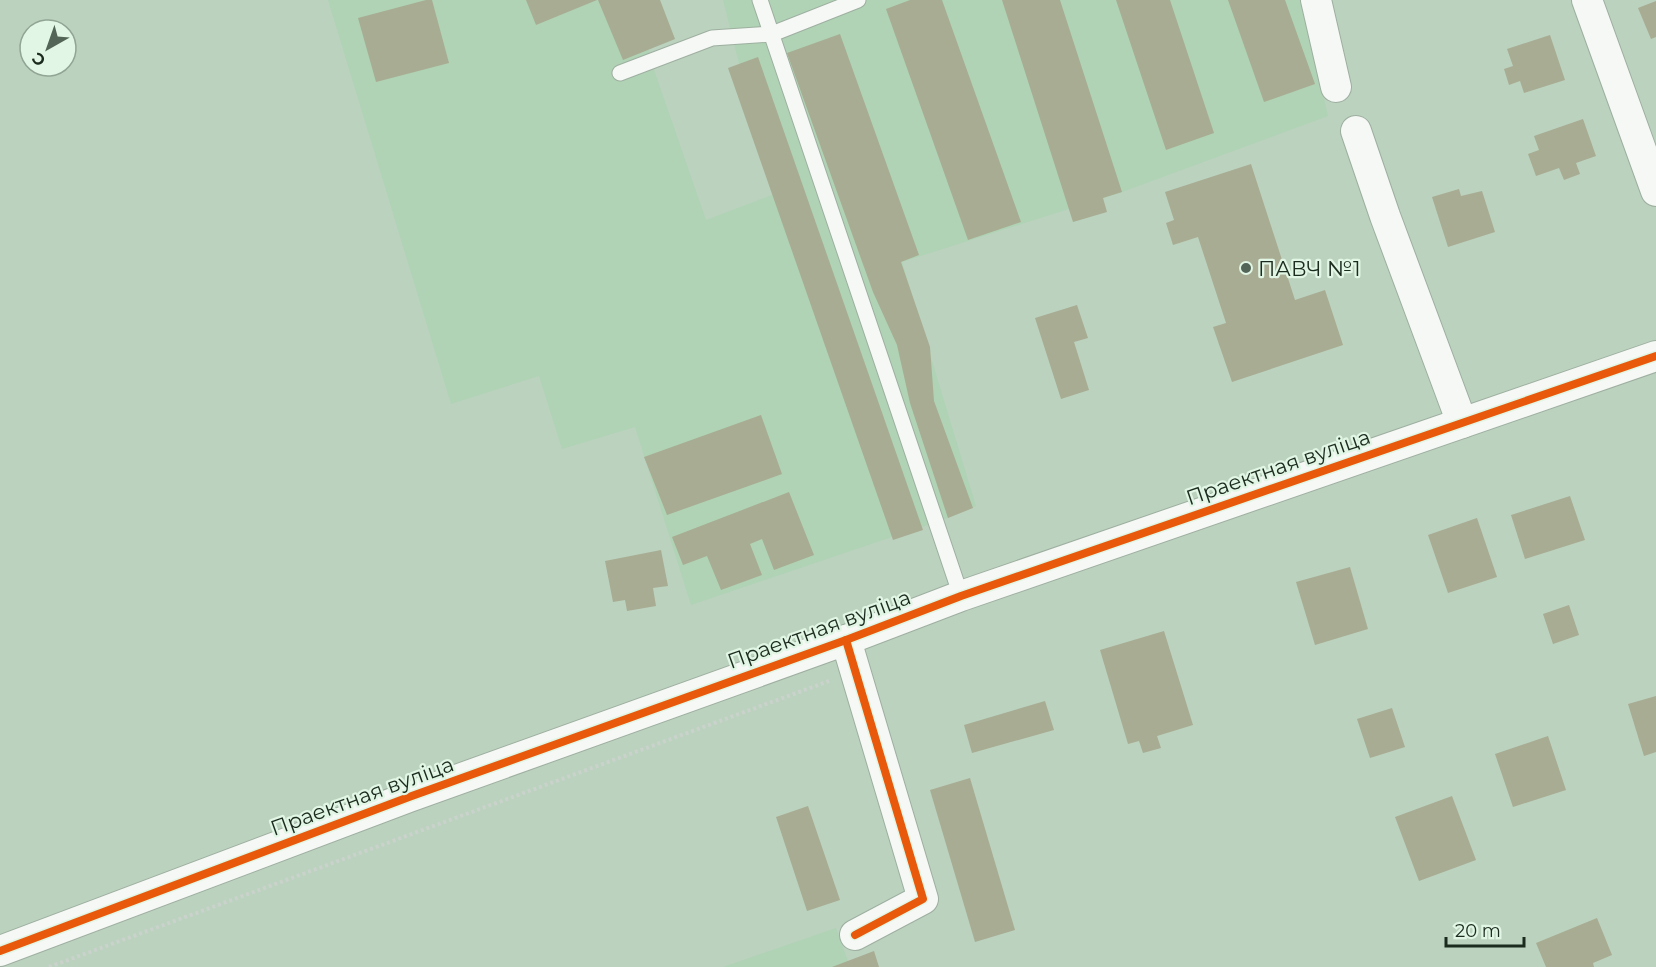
<svg xmlns="http://www.w3.org/2000/svg" width="1656" height="967" font-family="Montserrat,sans-serif">
<style>
.built{fill:#afd3b4}
.building{fill:#a8ac92}
.lines{fill:none;stroke-linecap:round;stroke-linejoin:round}
.service-casing{stroke:#9eafa0;stroke-width:17}
.minor-casing{stroke:#9eafa0;stroke-width:32}
.path{stroke:#cad2cc;stroke-width:4;stroke-dasharray:3 3;stroke-linecap:butt}
.service{stroke:#f5f8f5;stroke-width:15}
.minor{stroke:#f5f8f5;stroke-width:30}
.cycleway-casing{stroke:#e1f6e4;stroke-width:11}
.cycleway{stroke:#e8590c;stroke-width:8}
.poi-dot{fill:#536556;stroke:#e1f6e4;stroke-width:2}
.labels{text-anchor:middle;dominant-baseline:central;stroke-width:4.5;stroke-linejoin:round;paint-order:stroke}
.poi-label{font-size:21px;fill:#1b2b1e;stroke:#e1f6e4;text-anchor:start}
.street-label{font-size:21px;fill:#1b2b1e;stroke:#e1f6e4}
</style>
<rect width="100%" height="100%" fill="#bbd2be"/>
<g class="built">
<path d="M328 0H660L675 39 649 49 651 61 706 220 772 195 723 0H1302L1328 116 1122 192 902 262 976 506 948 518 691 605 635 427 562 449 539 376 451 404Z"/>
<path d="M836 928 850 967H723Z"/>
</g>
<g class="building">
<path d="M426 0H432L449 63 376 82 358 18Z"/>
<path d="M526 0H597L536 25Z"/>
<path d="M598 0H660L675 39 623 60Z"/>
<path d="M910 0H942L1021 222 968 240 886 9Z"/>
<path d="M1002 0H1060L1122 192 1103 198 1107 212 1073 222Z"/>
<path d="M1116 0H1170L1214 133 1166 150Z"/>
<path d="M1228 0H1285L1315 84 1264 102Z"/>
<path d="M1656 1V37L1651 39 1638 8Z"/>
<path d="M840 34 919 255 901 262 930 347 934 401 973 508 948 518 910 403 897 345 873 292 787 53Z"/>
<path d="M1550 35 1565 80 1524 93 1520 81 1509 85 1504 69 1513 66 1507 49Z"/>
<path d="M758 57 923 530 893 540 728 68Z"/>
<path d="M1583 119 1596 156 1576 163 1580 174 1564 180 1559 168 1536 176 1528 154 1539 150 1534 136Z"/>
<path d="M1251 164 1295 300 1325 290 1343 345 1232 382 1213 327 1226 323 1198 237 1173 245 1166 223 1174 220 1165 192Z"/>
<path d="M1459 189 1461 196 1482 191 1495 232 1448 247 1432 197Z"/>
<path d="M1077 305 1088 338 1074 342 1089 390 1061 399 1035 318Z"/>
<path d="M761 415 782 474 667 515 644 457Z"/>
<path d="M789 492 814 555 774 570 762 539 750 544 762 575 721 590 707 556 683 565 672 537Z"/>
<path d="M1570 496 1585 540 1525 559 1511 515Z"/>
<path d="M1477 518 1497 577 1448 593 1428 535Z"/>
<path d="M661 550 668 586 653 588 656 606 627 611 625 600 613 602 605 561Z"/>
<path d="M1350 567 1368 629 1315 645 1296 582Z"/>
<path d="M1569 605 1579 635 1553 644 1543 614Z"/>
<path d="M1164 631 1193 725 1157 736 1161 748 1143 753 1139 741 1128 744 1100 650Z"/>
<path d="M1656 696V752L1644 756 1628 704Z"/>
<path d="M1045 701 1054 730 972 753 964 725Z"/>
<path d="M1392 708 1405 747 1370 758 1357 719Z"/>
<path d="M1548 736 1566 790 1513 807 1495 754Z"/>
<path d="M970 778 1015 930 975 942 930 790Z"/>
<path d="M1452 796 1476 860 1419 881 1395 817Z"/>
<path d="M808 806 840 900 807 911 776 817Z"/>
<path d="M1597 918 1612 955 1593 963 1594 967H1546L1536 943Z"/>
<path d="M874 951 879 967H832Z"/>
</g>
<g class="lines">
<g class="service-casing">
<g id="service">
<path d="M760 0 961 596"/>
<path d="M620 73 712 38 772 34 858 0"/>
</g>
</g>
<g class="minor-casing">
<g id="minor">
<path d="M1316 0 1336 87"/>
<path d="M1587 0 1656 191"/>
<path d="M1356 131 1385 216 1462 423"/>
<path d="M846 640 923 899 855 935"/>
<path d="M0 951 409 797 846 640 961 596 1656 356"/>
</g>
</g>
<path class="path" d="M49 967 829 681"/>
<use href="#service" class="service"/>
<use href="#minor" class="minor"/>
<g class="cycleway-casing">
<g id="cycleway">
<path d="M846 640 923 899 855 935"/>
<path d="M0 951 409 797 846 640 961 596 1656 356"/>
</g>
</g>
<use href="#cycleway" class="cycleway"/>
</g>
<circle class="poi-dot" cx="1246" cy="268" r="6"/>
<g class="labels">
<g class="poi-label">
<text x="1258" y="268">ПАВЧ №1</text>
</g>
<g class="street-label">
<text transform="translate(1278 467) rotate(-19)">Праектная вуліца</text>
<text transform="translate(819 629) rotate(-20)">Праектная вуліца</text>
<text transform="translate(362 796) rotate(-20)">Праектная вуліца</text>
</g>
</g>
<g transform="translate(48 48) rotate(220)"><circle r="28" fill="#e1f6e4" stroke="#92a595" stroke-width="1.5"/>
<path d="M0-4.5L10 22L0 15L-10 22Z" fill="#536556"/>
<text y="-9" font-size="16" font-weight="bold" text-anchor="middle" fill="#1b2b1e">С</text>
</g>
<path d="M1446 937v9h78v-9" fill="none" stroke="#1b2b1e" stroke-width="3"/>
<text x="1455" y="937" font-size="18" fill="#1b2b1e" stroke="#e1f6e4" stroke-width="4.5" paint-order="stroke">20 m</text>
</svg>
